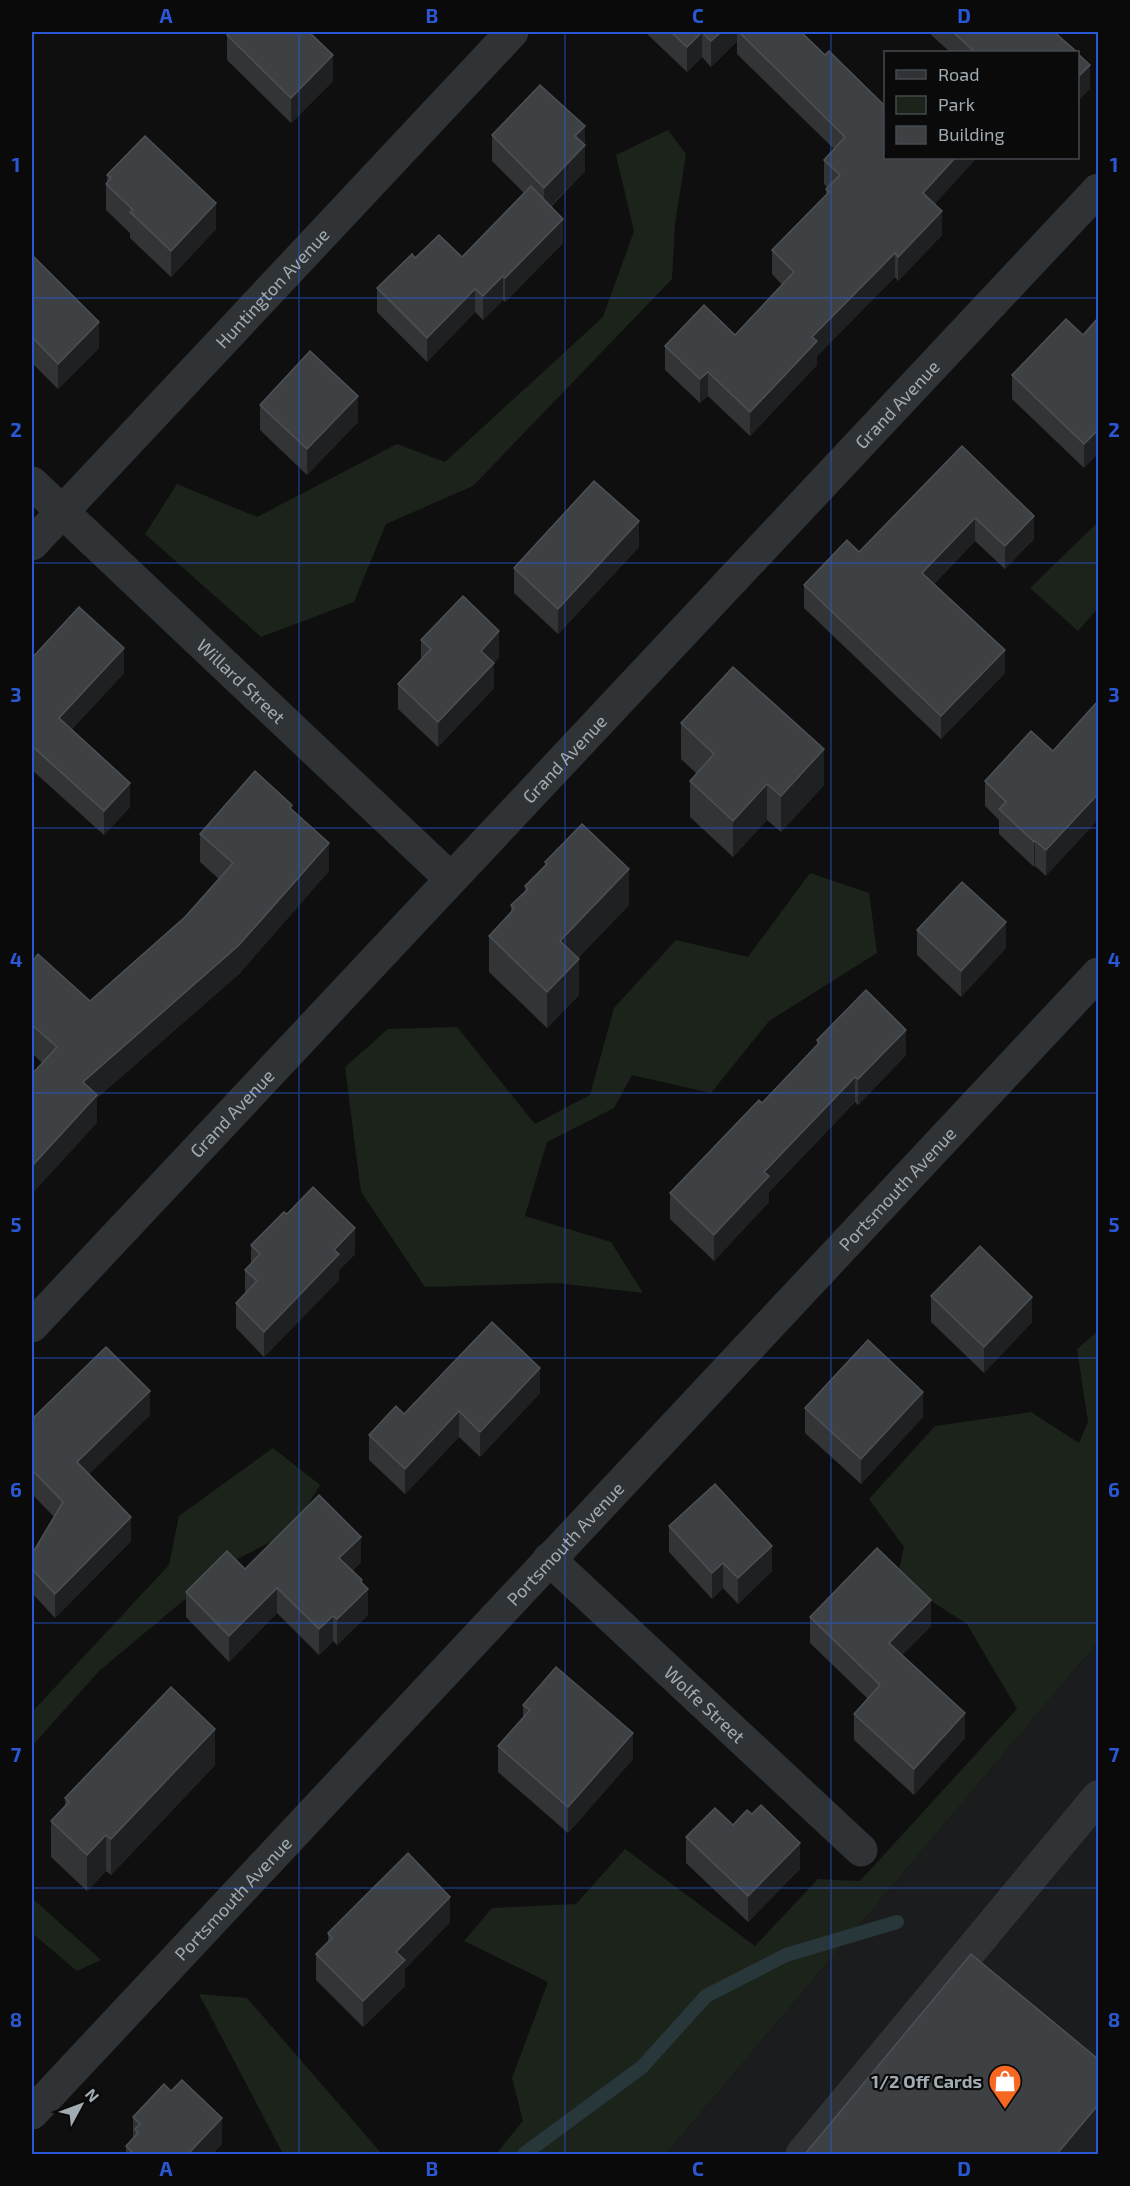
<svg xmlns="http://www.w3.org/2000/svg" width="1130" height="2186" font-family="'Exo 2',sans-serif">
<style>
.built{fill:#1b1c1d}
.green{fill:#1c231b}
.lines{fill:none;stroke-linecap:round;stroke-linejoin:round}
.stream{stroke:#283739;stroke-width:14}
.minor{stroke:#303335;stroke-width:33}
.wall{fill:#323436}
.shaded-wall{fill:#1f2021}
.building{fill:#3e4144;stroke:#4d5155;stroke-width:1.5}
.grid{fill:none;stroke:#2a57d4;stroke-width:1.5;stroke-opacity:0.55}
.labels{text-anchor:middle;dominant-baseline:central;stroke-width:4.5;stroke-linejoin:round;paint-order:stroke}
.street-label{font-size:18px;fill:#a0abb2;stroke:#0a0a0b}
.poi-label{font-size:18px;font-weight:bold;fill:#a0abb2;stroke:#0a0a0b;text-anchor:end}
.neatline{fill:none;stroke:#2a57d4;stroke-width:2}
.grid-label{font-size:20px;text-anchor:middle;font-weight:bold;fill:#2a57d4}
</style>
<rect width="100%" height="100%" fill="#0f0f10"/>
<path class="built" d="M1098 1642V2154H666Z"/>
<g class="green">
<path d="M668 130 686 154 675 224 672 279 473 486 386 524 354 602 261 637 145 534 177 484 257 517 397 444 445 462 603 317 634 231 616 155Z"/>
<path d="M1098 522V608L1078 631 1030 588Z"/>
<path d="M810 873 869 893 877 953 769 1021 711 1093 632 1075 614 1108 547 1142 525 1216 611 1242 643 1293 557 1283 425 1287 361 1192 345 1067 388 1029 457 1027 535 1124 590 1095 614 1008 676 940 748 957Z"/>
<path d="M1098 1331V1642L666 2154H496L523 2121 512 2078 548 1982 464 1941 492 1908 576 1904 625 1849 755 1946 818 1879 860 1881 1017 1709 967 1624 897 1579 904 1547 869 1499 935 1426 1031 1412 1079 1443 1088 1422 1077 1349Z"/>
<path d="M273 1448 320 1485 292 1531 226 1565 99 1671 32 1746V1712L169 1565 179 1516Z"/>
<path d="M32 1898 101 1960 77 1971 32 1933Z"/>
<path d="M199 1994 247 1998 382 2154H283Z"/>
</g>
<g class="lines">
<path class="stream" d="M524 2154 642 2067 706 1996 786 1955 897 1922"/>
<g class="minor">
<path id="s1" d="M32 483 451 879"/>
<path id="s2" d="M32 544 512 32"/>
<path id="s3" d="M32 1326 1098 190"/>
<path id="s4" d="M549 1559 861 1850"/>
<path id="s5" d="M32 2113 1098 974"/>
<path d="M802 2154 1098 1797"/>
</g>
</g>
<g class="wall">
<path d="M645 32H801L825 55 935 204 942 235 898 281 895 277 817 356V365L750 436 708 396 700 403 665 370V346L735 335 782 285 772 274V250L826 195V189L828 188 824 184V160L834 149 737 54V41L711 67 702 57 687 72Z"/>
<path d="M928 32H1054L1077 52H950Z"/>
<path d="M227 35 333 81 291 123 227 60Z"/>
<path d="M585 126V171L551 207 563 243 505 302 503 300 483 320 475 312 427 362 377 312V288L415 258 462 257 524 193 492 161V135Z"/>
<path d="M107 175 216 229 171 277 130 238V233L106 210V184L107 182Z"/>
<path d="M32 255 99 348 58 389 32 363Z"/>
<path d="M1098 318 1084 468 1012 399V375L1083 335Z"/>
<path d="M260 405 358 422 307 475 260 430Z"/>
<path d="M962 446 1034 539 1005 569 975 541 934 584 1005 673 941 739 804 608V585L859 552Z"/>
<path d="M639 547 558 634 514 593V568Z"/>
<path d="M421 640 499 657 494 663V688L438 747 398 709V684L421 660Z"/>
<path d="M32 658 124 673 71 730 130 807 104 835 32 770V771Z"/>
<path d="M681 723 824 785 781 832 767 820 733 857 690 817V781L697 774 681 759Z"/>
<path d="M1053 751 1046 876 1035 866 1034 867 999 834V820L985 806V781Z"/>
<path d="M292 810 329 871 239 974 97 1098V1123L42 1063 32 1053V962L90 1001 185 917 219 879 200 862V834Z"/>
<path d="M545 862 629 905 578 958 579 995 547 1028 489 972V936L511 912V905L525 891V886L545 865Z"/>
<path d="M917 930 1006 948 961 997 917 955Z"/>
<path d="M817 1040 906 1055 858 1105 855 1102 769 1192V1202L714 1261 670 1219V1193L762 1103 817 1046Z"/>
<path d="M287 1214 355 1254 339 1270V1280L264 1357 236 1328V1303L245 1293V1270L251 1264V1245Z"/>
<path d="M931 1296 1032 1322 984 1373 931 1322Z"/>
<path d="M540 1393 480 1457 459 1437 405 1494 369 1460V1435L404 1414Z"/>
<path d="M805 1408 923 1417 861 1484 805 1433Z"/>
<path d="M150 1415 89 1474 131 1541 55 1618 32 1593V1554L54 1517 32 1494V1419Z"/>
<path d="M669 1526 772 1571 738 1604 723 1588 712 1599 669 1552Z"/>
<path d="M361 1562 352 1571 362 1584 368 1615 337 1645 333 1641 319 1655 277 1613 229 1662 186 1617V1592L245 1569Z"/>
<path d="M810 1617 931 1626 902 1655 965 1738 914 1795 854 1740V1714L868 1699 810 1643Z"/>
<path d="M523 1705 633 1759 568 1833 498 1772V1746L523 1717Z"/>
<path d="M215 1765 111 1875 106 1871 87 1891 51 1857V1821L65 1806V1798Z"/>
<path d="M752 1814 800 1869 748 1922 686 1863V1837L733 1825Z"/>
<path d="M450 1922 405 1969V1986L363 2027 316 1980V1954L328 1942V1933Z"/>
<path d="M133 2117 222 2144 212 2154H126V2146L133 2139Z"/>
</g>
<g class="shaded-wall">
<path d="M702 32V57L687 72V47Z"/>
<path d="M721 32H737V41L711 67V41Z"/>
<path d="M333 55V81L291 123V98Z"/>
<path d="M1090 65V89L1077 102V78Z"/>
<path d="M585 126V171L544 213V188L575 136Z"/>
<path d="M955 158H977L923 217V193Z"/>
<path d="M216 203V229L171 277V251Z"/>
<path d="M942 211V235L898 281V257Z"/>
<path d="M563 219V243L505 302V278Z"/>
<path d="M895 253V277L817 356V365L750 436V412L812 337Z"/>
<path d="M503 276V300L483 320V296Z"/>
<path d="M475 289V312L427 362V338Z"/>
<path d="M99 322V348L58 389V364Z"/>
<path d="M708 372V396L700 403V379Z"/>
<path d="M358 396V422L307 475V449Z"/>
<path d="M1098 430V454L1084 468V444Z"/>
<path d="M1034 516V539L1005 569V546Z"/>
<path d="M975 518V541L922 596V573Z"/>
<path d="M639 521V547L558 634V609Z"/>
<path d="M499 631V657L491 666 494 663V688L438 747V722L481 651Z"/>
<path d="M124 648V673L59 743V718Z"/>
<path d="M1005 650V673L941 739V716Z"/>
<path d="M824 749V785L781 832V796Z"/>
<path d="M130 783V807L104 835V811Z"/>
<path d="M767 784V820L733 857V821Z"/>
<path d="M1098 794V820L1046 876V850Z"/>
<path d="M1035 841V866L1034 867V842Z"/>
<path d="M329 843V871L239 974 97 1098V1123L32 1194V1165L83 1082Z"/>
<path d="M629 869V905L560 977V941Z"/>
<path d="M1006 922V948L961 997V971Z"/>
<path d="M579 959V995L547 1028V992Z"/>
<path d="M906 1030V1055L858 1105V1079Z"/>
<path d="M855 1077V1102L769 1192V1202L714 1261V1235L764 1172Z"/>
<path d="M355 1228V1254L339 1270V1280L264 1357V1332L334 1250Z"/>
<path d="M1032 1297V1322L984 1373V1347Z"/>
<path d="M540 1368V1393L480 1457V1432Z"/>
<path d="M150 1391V1415L77 1486V1462Z"/>
<path d="M923 1392V1417L861 1484V1459Z"/>
<path d="M459 1411V1437L405 1494V1469Z"/>
<path d="M131 1517V1541L55 1618V1594Z"/>
<path d="M361 1537V1562L339 1583V1558Z"/>
<path d="M772 1546V1571L738 1604V1578Z"/>
<path d="M723 1563V1588L712 1599V1573Z"/>
<path d="M362 1580V1595L368 1589V1615L337 1645V1619Z"/>
<path d="M277 1588V1613L229 1662V1636Z"/>
<path d="M931 1600V1626L889 1669V1643Z"/>
<path d="M333 1616V1641L319 1655V1629Z"/>
<path d="M965 1713V1738L914 1795V1769Z"/>
<path d="M215 1729V1765L111 1875V1839Z"/>
<path d="M633 1733V1759L568 1833V1807Z"/>
<path d="M106 1835V1871L87 1891V1855Z"/>
<path d="M800 1843V1869L748 1922V1896Z"/>
<path d="M450 1897V1922L405 1969V1986L363 2027V2001L396 1952Z"/>
<path d="M1098 2105V2150L1094 2154H1057Z"/>
<path d="M222 2118V2144L212 2154H188Z"/>
</g>
<g class="building">
<path d="M230 32H309L333 55 291 98 227 35Z"/>
<path d="M671 32H721L711 41 702 32 687 47Z"/>
<path d="M739 32H801L825 55 829 51 885 106V158H955L923 193 942 211 898 257 895 253 812 337 817 341 750 412 708 372 700 379 665 346 704 305 735 335 794 272 772 250 829 192 826 189 840 175 824 160 845 137Z"/>
<path d="M953 32H1054L1077 52H975Z"/>
<path d="M1077 53 1090 65 1077 78Z"/>
<path d="M540 85 585 126 575 136 585 145 544 188 492 135Z"/>
<path d="M145 136 216 203 171 251 130 212 133 210 106 184 111 178 107 175Z"/>
<path d="M531 186 563 219 505 278 503 276 483 296 475 289 427 338 377 288 412 254 415 258 439 235 462 257Z"/>
<path d="M32 255 99 322 58 364 32 337Z"/>
<path d="M1098 318V430L1084 444 1012 375 1066 319 1083 335Z"/>
<path d="M310 351 358 396 307 449 260 405Z"/>
<path d="M962 446 1034 516 1005 546 975 518 922 573 1005 650 941 716 804 585 847 540 859 552Z"/>
<path d="M594 481 639 521 558 609 514 568Z"/>
<path d="M463 596 499 631 481 651 494 663 438 722 398 684 431 649 421 640Z"/>
<path d="M79 607 124 648 59 718 130 783 104 811 32 746V747V658Z"/>
<path d="M733 667 824 749 781 796 767 784 733 821 690 781 714 754 681 723Z"/>
<path d="M1098 701V794L1046 850 1035 841 1034 842 999 809 1006 802 985 781 1031 731 1053 751Z"/>
<path d="M255 771 292 805 290 808 329 843 239 945 83 1082 97 1095 32 1166V1074L57 1047 32 1025V962L38 954 90 1001 185 917 233 863 200 834Z"/>
<path d="M582 824 629 869 560 941 579 959 547 992 489 936 514 909 511 905 528 889 525 886 547 864 545 862Z"/>
<path d="M962 882 1006 922 961 971 917 930Z"/>
<path d="M866 990 906 1030 858 1079 855 1077 764 1172 769 1176 714 1235 670 1193 759 1100 762 1103 819 1043 817 1040Z"/>
<path d="M313 1187 355 1228 334 1250 339 1254 264 1332 236 1303 257 1281 245 1270 260 1254 251 1245 284 1212 287 1214Z"/>
<path d="M980 1246 1032 1297 984 1347 931 1296Z"/>
<path d="M492 1322 540 1368 480 1432 459 1411 405 1469 369 1435 396 1406 404 1414Z"/>
<path d="M868 1340 923 1392 861 1459 805 1408Z"/>
<path d="M106 1347 150 1391 77 1462 131 1517 55 1594 32 1569V1554L63 1502 32 1470V1419Z"/>
<path d="M715 1484 772 1546 738 1578 723 1563 712 1573 669 1526Z"/>
<path d="M319 1495 361 1537 339 1558 362 1580 361 1582 368 1589 337 1619 333 1616 319 1629 277 1588 229 1636 186 1592 227 1551 245 1569Z"/>
<path d="M877 1548 931 1600 889 1643 965 1713 914 1769 854 1714 880 1685 810 1617Z"/>
<path d="M556 1667 633 1733 568 1807 498 1746 530 1710 523 1705Z"/>
<path d="M171 1687 215 1729 111 1839 106 1835 87 1855 51 1821 69 1802 65 1798Z"/>
<path d="M761 1805 800 1843 748 1896 686 1837 715 1808 733 1825 747 1810 752 1814Z"/>
<path d="M408 1853 450 1897 396 1952 405 1960 363 2001 316 1954 332 1938 328 1933Z"/>
<path d="M971 1954 1098 2059V2105L1057 2154H805Z"/>
<path d="M182 2080 222 2118 188 2154H134L126 2146 138 2133 135 2129 140 2124 133 2117 164 2084 171 2091Z"/>
</g>
<path class="grid" d="M299 32V2154M565 32V2154M831 32V2154M32 298H1098M32 563H1098M32 828H1098M32 1093H1098M32 1358H1098M32 1623H1098M32 1888H1098"/>
<defs>
<g id="shop-pin" transform="scale(1.725)"><path d="M0 17L-7.5 6A9.5 9.5 0 1 1 7.5 6Z" fill="#f66822" stroke="#0a0a0b"/><path d="M-5-2.5h2.3a2.7 3.5 0 0 1 5.4 0H5L5.5 6h-11ZM-1.5-2.5h3a1.5 2.3 0 0 0-3 0Z" fill="#fff"/></g>
</defs>
<g fill-rule="evenodd">
<use href="#shop-pin" x="1005" y="2081"/>
</g>
<g class="labels">
<g class="street-label">
<text stroke="none"><textPath href="#s2" startOffset="351">Huntington Avenue</textPath></text>
<text stroke="none"><textPath href="#s3" startOffset="1264">Grand Avenue</textPath></text>
<text stroke="none"><textPath href="#s1" startOffset="288">Willard Street</textPath></text>
<text stroke="none"><textPath href="#s3" startOffset="778">Grand Avenue</textPath></text>
<text stroke="none"><textPath href="#s3" startOffset="292">Grand Avenue</textPath></text>
<text stroke="none"><textPath href="#s5" startOffset="1266">Portsmouth Avenue</textPath></text>
<text stroke="none"><textPath href="#s5" startOffset="780">Portsmouth Avenue</textPath></text>
<text stroke="none"><textPath href="#s4" startOffset="213">Wolfe Street</textPath></text>
<text stroke="none"><textPath href="#s5" startOffset="294">Portsmouth Avenue</textPath></text>
</g>
<g class="poi-label">
<text x="982" y="2081">1/2 Off Cards</text>
</g>
</g>
<rect width="1130" height="2186" fill="none" stroke="#0a0a0b" stroke-width="66"/>
<rect x="884" y="51" width="195" height="108" fill="#0a0a0b" stroke="#464a4e" stroke-width="1.5"/>
<rect x="896" y="70" width="30" height="9" fill="#303335" stroke="#464a4e" stroke-width="1.5"/>
<text x="938" y="81" font-size="18" fill="#a0abb2">Road</text>
<rect x="896" y="96" width="30" height="18" fill="#1c231b" stroke="#464a4e" stroke-width="1.5"/>
<text x="938" y="111" font-size="18" fill="#a0abb2">Park</text>
<rect x="896" y="126" width="30" height="18" fill="#3e4144" stroke="#464a4e" stroke-width="1.5"/>
<text x="938" y="141" font-size="18" fill="#a0abb2">Building</text>
<g transform="translate(81 2105) rotate(49)" stroke="#0a0a0b" stroke-width="4.5" paint-order="stroke">
<path d="M0-4.5L10 22L0 15L-10 22Z" fill="#a0abb2"/>
<text y="-9" font-size="16" font-weight="bold" text-anchor="middle" fill="#a0abb2">N</text>
</g>
<rect x="33" y="33" width="1064" height="2120" class="neatline"/>
<g class="grid-label">
<text x="166" y="23">A</text>
<text x="432" y="23">B</text>
<text x="698" y="23">C</text>
<text x="964" y="23">D</text>
<text x="16" y="172">1</text>
<text x="1114" y="172">1</text>
<text x="16" y="437">2</text>
<text x="1114" y="437">2</text>
<text x="16" y="702">3</text>
<text x="1114" y="702">3</text>
<text x="16" y="967">4</text>
<text x="1114" y="967">4</text>
<text x="16" y="1232">5</text>
<text x="1114" y="1232">5</text>
<text x="16" y="1497">6</text>
<text x="1114" y="1497">6</text>
<text x="16" y="1762">7</text>
<text x="1114" y="1762">7</text>
<text x="16" y="2027">8</text>
<text x="1114" y="2027">8</text>
<text x="166" y="2176">A</text>
<text x="432" y="2176">B</text>
<text x="698" y="2176">C</text>
<text x="964" y="2176">D</text>
</g>
</svg>
